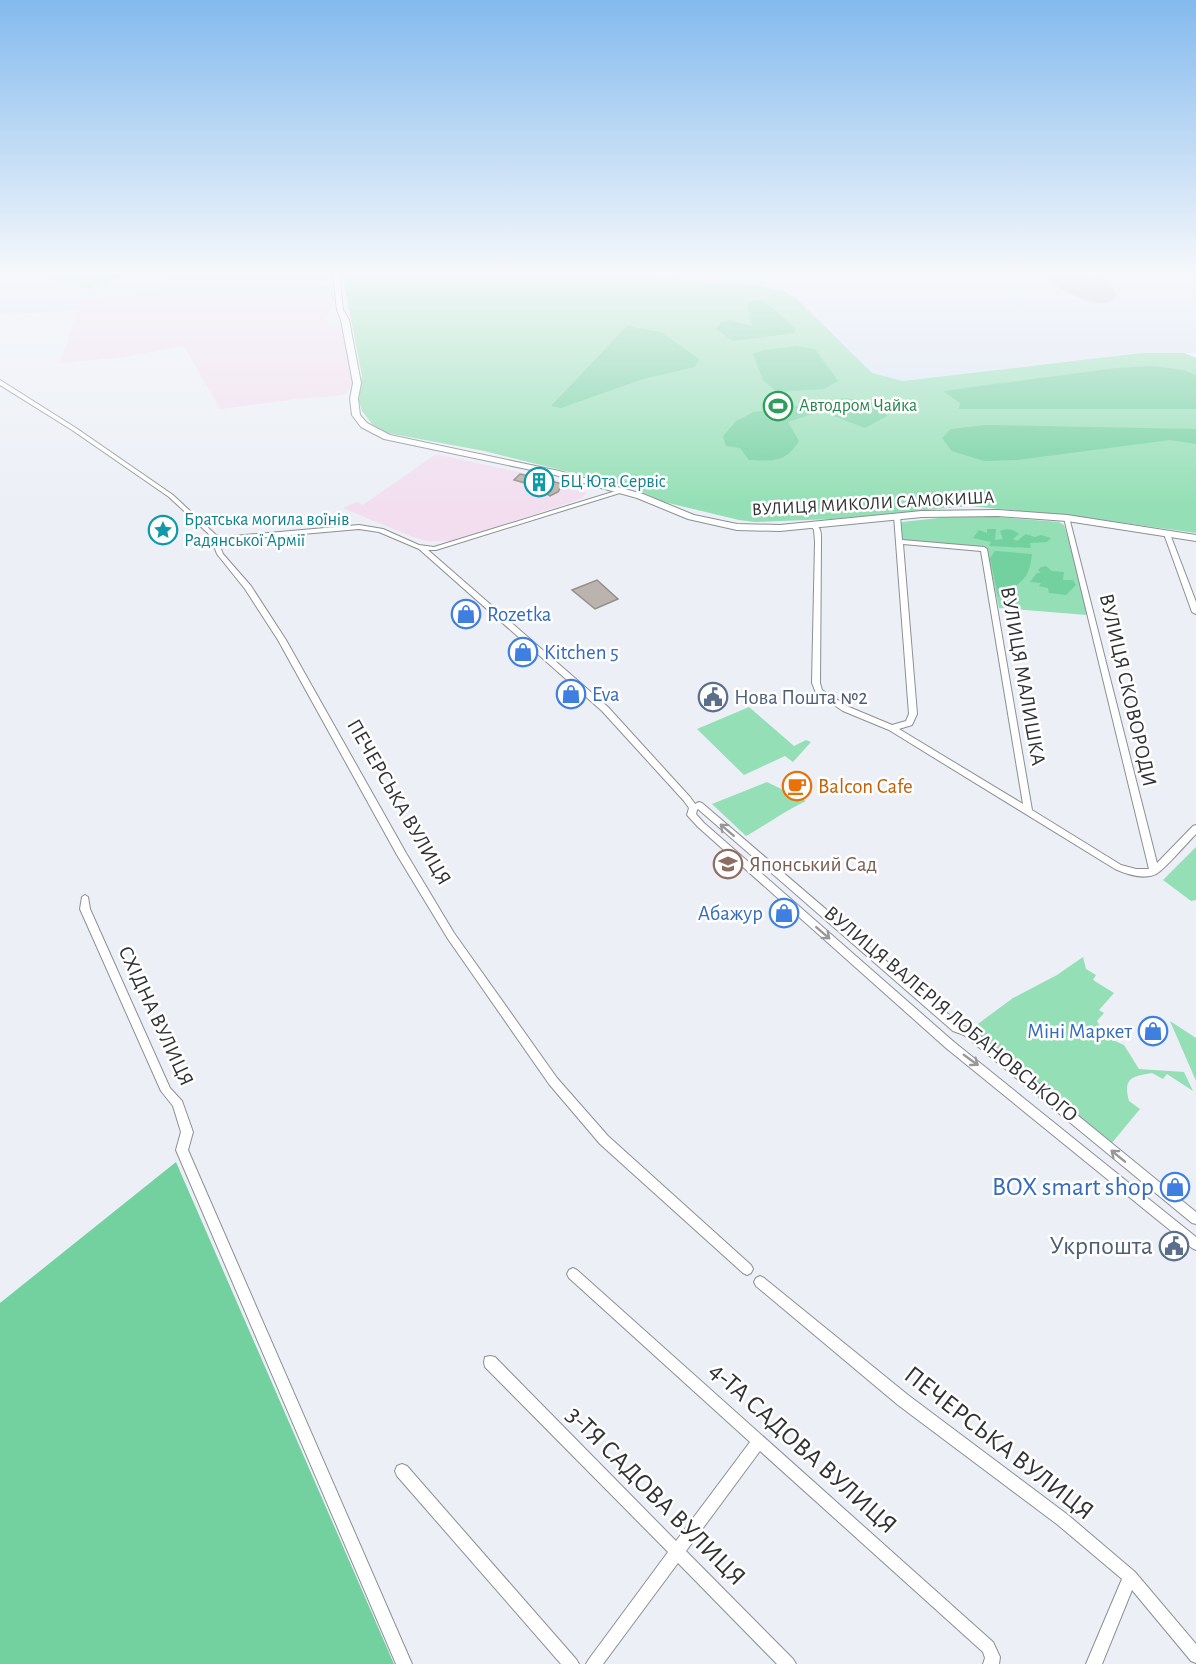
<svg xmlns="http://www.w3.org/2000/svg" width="1196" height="1664" font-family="'Alegreya Sans',sans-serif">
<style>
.built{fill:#dde4f2}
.industrial{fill:#f2deef}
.green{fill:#94dfb5}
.forest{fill:#72d19f}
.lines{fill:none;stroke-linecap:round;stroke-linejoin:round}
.runway{fill:#bfc2c8;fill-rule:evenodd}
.building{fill:#bab3ae;stroke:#948e89;stroke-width:1.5}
.minor-casing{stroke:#8c8f95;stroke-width:2}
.tertiary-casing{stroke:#8c8f95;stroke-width:2}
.minor{fill:#fff;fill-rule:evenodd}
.tertiary{fill:#fff;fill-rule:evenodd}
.oneway{stroke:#98989a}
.labels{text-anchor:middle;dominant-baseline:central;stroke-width:5;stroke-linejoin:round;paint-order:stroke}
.far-leisure-label{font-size:18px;fill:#27864d;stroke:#fff;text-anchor:start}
.far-culture-label{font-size:18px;fill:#0d838f;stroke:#fff;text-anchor:start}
.far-street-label{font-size:18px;fill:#303234;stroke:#fff}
.shop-label{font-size:21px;fill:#366cbe;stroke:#fff;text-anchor:start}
.street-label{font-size:21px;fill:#303234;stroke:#fff}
.service-label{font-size:21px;fill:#4e5e75;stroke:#fff;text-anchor:start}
.food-label{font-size:21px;fill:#c56008;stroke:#fff;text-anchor:start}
.education-label{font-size:21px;fill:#785e54;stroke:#fff;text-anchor:start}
.near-shop-label{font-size:26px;fill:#366cbe;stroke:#fff;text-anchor:end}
.near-service-label{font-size:26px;fill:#4e5e75;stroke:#fff;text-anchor:end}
.near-street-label{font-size:26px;fill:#303234;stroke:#fff}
</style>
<rect width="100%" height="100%" fill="#eceff6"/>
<g class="built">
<path d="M0 273H162L161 292 82 298 78 310 0 315Z"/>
<path d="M643 273H1196V353H1136L903 381 872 373 797 299 785 292 754 285 666 279Z"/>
</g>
<g class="industrial">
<path d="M162 273H332L330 280 321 281V286H332L334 300 327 317 323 320H327L328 324 342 323 352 384 350 389 345 394 336 396 296 399 220 409 184 346 124 357 60 363 82 298 161 292Z"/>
<path d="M436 454 569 483 571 487 587 493 580 499 455 541H428L413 537 343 508 357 502 363 505Z"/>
</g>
<g class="green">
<path d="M62 273H126L89 289 51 278Z"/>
<path d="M342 273H643L666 279 754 285 785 292 797 299 872 373 903 381 1141 353H1184L1196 358V533L1080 517 969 506 832 519 755 522 739 520 664 502 630 487 484 451 387 433 372 424 362 411 359 401 362 376Z"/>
<path d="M985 516 1059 522 1064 525 1073 553 1087 615 999 608 986 547 907 541 902 539 901 525 902 522 948 517Z"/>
<path d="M749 707 794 746 806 740 811 742 793 762 785 756 744 775 697 729Z"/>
<path d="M767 782 806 801C785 811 767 824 746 836L712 804Z"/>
<path d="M1196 847V900L1191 901 1163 880Z"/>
<path d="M1083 957 1086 969 1096 975 1093 980 1114 993 1099 1010 1104 1013 1097 1021 1103 1031 1113 1040 1124 1045 1139 1069 1184 1072 1193 1091 1167 1074 1163 1079 1152 1073C1131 1076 1123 1079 1129 1101L1140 1109 1111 1144 971 1029 1013 998 1057 975Z"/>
<path d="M1170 1021 1196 1038V1081Z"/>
</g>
<g class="forest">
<path d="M753 300H763L796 329 794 333 733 341 716 329 720 323 730 320 752 326 747 303Z"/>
<path d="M627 326 661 332 699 359 695 367 643 379 561 408 551 406Z"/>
<path d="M796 346 815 349 838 381 824 389 777 392 763 380 753 354 764 350Z"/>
<path d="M1153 366 1184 370 1196 375V409H959L960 403 943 391 1116 368Z"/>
<path d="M844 398C860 400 878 400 887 416L865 428 831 415 822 404Z"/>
<path d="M810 404 818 412 788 422 799 441C785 463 773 461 749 460L740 448 726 446 723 436 736 421 754 412Z"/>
<path d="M987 425 1196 429V444L1170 440 1017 460 984 461 952 451 942 438 951 429Z"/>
<path d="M987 529H996L995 540 1003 539 1000 531C1008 528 1013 529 1019 534L1013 539 1017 541 1026 534 1035 537 1041 535 1051 538 1047 542 1030 543 1031 548 989 546 991 542 973 538 979 530 987 533Z"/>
<path d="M995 551 1032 554C1029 583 1021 578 1004 598L998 596 990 558Z"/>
<path d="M1046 566 1052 571 1064 572 1063 580H1073L1076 585 1066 595 1049 593 1048 588 1039 586 1041 583 1030 582 1037 573H1041L1038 570 1041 567Z"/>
<path d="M176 1162 394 1664H0V1303Z"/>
</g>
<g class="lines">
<path class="runway" d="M1042 273C1068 273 1100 269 1117 293L1112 301C1107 302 1102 304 1097 303 1083 302 1049 284 1042 273Z"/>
</g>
<g class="building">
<path d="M520 474 563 484 558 492 550 496 535 486 514 480Z"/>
<path d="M597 580 618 599 595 609 572 590Z"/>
</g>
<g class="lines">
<g class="minor-casing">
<g id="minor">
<path d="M0 380 76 428 173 495 216 535 223 537 359 525 383 529 419 545 434 547 619 490H623V492L436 550H428L608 707 690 797 695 804 699 802 702 803 961 1025 972 1029 1196 1212V1224L1192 1223 964 1035 953 1031 698 809 697 810 696 814 704 823 954 1042 1196 1237V1250L1192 1248 946 1048 698 827 687 815 689 808 684 801 602 711 419 549 379 532 359 529 221 541 220 546 223 554 251 586 286 640 406 853 454 933 557 1078 608 1136 751 1265 753 1269 751 1273 747 1275 743 1273 600 1144 549 1084 448 939 397 855 278 640 245 589 217 554 214 546 215 538 212 537 169 497 72 430 0 385Z"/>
<path d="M897 514 900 516 902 540 984 547 987 549 1032 810 1121 865 1136 869H1149L1064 518 1067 516 1069 517 1157 863 1193 826 1196 825V834C1188 842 1164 870 1156 874 1144 880 1126 874 1115 869L889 730 843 711 816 693 812 683 815 542 814 530 811 526 814 524C822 527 821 535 821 542L820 683 822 690 849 707 892 725 906 721 909 714 894 516ZM903 544 981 551 1023 804 899 729 912 725 917 714Z"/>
<path d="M1167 532 1170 534 1196 602V614L1192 612 1164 534Z"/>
<path d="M85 895 88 897 90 909 170 1088 182 1101 193 1132 188 1150 412 1664H396L176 1150 181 1132 173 1106 161 1091 80 909 82 897Z"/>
<path d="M573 1268 577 1270 993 1642 1000 1657 999 1664H983L985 1658 983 1652 760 1451 686 1551 793 1659 796 1664H777L678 1563 603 1664H586L589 1659 668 1552 485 1367 484 1362 485 1357 490 1356 495 1357 676 1541 750 1442 569 1278 567 1274 569 1270Z"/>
<path d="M760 1276 764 1278 908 1395 1068 1515 1135 1572 1196 1644V1663L1191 1661 1132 1590 1102 1664H1086L1122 1579 1058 1525 898 1405 756 1286 754 1282 756 1278Z"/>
<path d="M402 1464 407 1466 576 1659 579 1664H561L397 1476 395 1471 397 1466Z"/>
</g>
</g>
<g class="tertiary-casing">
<path id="tertiary" d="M333 273H339L343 310 349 320 361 383 358 399 360 415 367 423 390 435 559 471 643 494 694 515 737 524 780 525 922 511 998 510 1067 515 1196 535V541L1067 521 998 516 922 517 780 531 737 530 688 519 637 498 555 475 384 439 361 427 352 415 350 399 353 383 341 320 337 310Z"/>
</g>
<use href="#minor" class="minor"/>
<use href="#tertiary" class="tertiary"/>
</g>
<defs><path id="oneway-shaft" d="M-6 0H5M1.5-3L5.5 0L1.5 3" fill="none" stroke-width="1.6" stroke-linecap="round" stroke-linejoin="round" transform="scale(1.5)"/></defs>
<g class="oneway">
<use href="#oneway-shaft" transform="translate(727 830) rotate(-139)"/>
<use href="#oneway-shaft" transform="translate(823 933) rotate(41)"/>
<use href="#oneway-shaft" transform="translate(971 1060) rotate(36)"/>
<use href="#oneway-shaft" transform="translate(1118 1156) rotate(-141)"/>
</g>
<linearGradient id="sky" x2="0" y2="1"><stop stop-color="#84baee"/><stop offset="0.54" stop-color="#f6f8fb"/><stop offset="1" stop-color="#f6f8fb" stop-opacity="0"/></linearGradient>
<rect width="1196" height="506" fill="url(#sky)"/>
<defs>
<g id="stadium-ring" transform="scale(1.5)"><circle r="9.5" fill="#fff" stroke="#2e9e5b" stroke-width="1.5"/><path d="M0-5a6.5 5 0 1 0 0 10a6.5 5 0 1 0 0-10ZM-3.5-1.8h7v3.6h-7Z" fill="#2e9e5b"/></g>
<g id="building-ring" transform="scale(1.5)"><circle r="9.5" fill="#fff" stroke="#0f9aa8" stroke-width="1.5"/><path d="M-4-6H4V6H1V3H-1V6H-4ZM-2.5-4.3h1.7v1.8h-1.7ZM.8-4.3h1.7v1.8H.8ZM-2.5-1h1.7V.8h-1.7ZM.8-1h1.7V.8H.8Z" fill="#0f9aa8"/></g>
<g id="sight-ring" transform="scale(1.5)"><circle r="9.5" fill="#fff" stroke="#0f9aa8" stroke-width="1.5"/><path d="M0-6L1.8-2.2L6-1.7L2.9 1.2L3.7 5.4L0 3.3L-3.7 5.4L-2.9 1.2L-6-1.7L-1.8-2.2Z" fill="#0f9aa8"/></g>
<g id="shop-ring" transform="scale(1.5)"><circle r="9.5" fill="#fff" stroke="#3f7fe0" stroke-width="1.5"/><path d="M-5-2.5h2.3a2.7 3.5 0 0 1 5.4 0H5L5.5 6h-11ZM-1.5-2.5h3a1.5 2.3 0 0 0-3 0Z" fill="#3f7fe0"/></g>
<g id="civic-ring" transform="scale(1.5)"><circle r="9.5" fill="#fff" stroke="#5c6f8a" stroke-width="1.5"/><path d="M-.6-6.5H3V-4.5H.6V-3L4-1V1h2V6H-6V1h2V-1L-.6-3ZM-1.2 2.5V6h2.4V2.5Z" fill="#5c6f8a"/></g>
<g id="cafe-ring" transform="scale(1.5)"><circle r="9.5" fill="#fff" stroke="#e8710a" stroke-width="1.5"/><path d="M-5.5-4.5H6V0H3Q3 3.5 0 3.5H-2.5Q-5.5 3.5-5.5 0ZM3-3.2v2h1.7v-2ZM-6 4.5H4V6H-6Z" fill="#e8710a"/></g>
<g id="school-ring" transform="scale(1.5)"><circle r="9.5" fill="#fff" stroke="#8d6e63" stroke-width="1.5"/><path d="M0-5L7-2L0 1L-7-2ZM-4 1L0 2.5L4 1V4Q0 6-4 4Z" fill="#8d6e63"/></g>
</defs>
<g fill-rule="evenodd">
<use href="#stadium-ring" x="778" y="406"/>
<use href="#building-ring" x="539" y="482"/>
<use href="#sight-ring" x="163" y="530"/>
<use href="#shop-ring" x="466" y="614"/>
<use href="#shop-ring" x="523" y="652"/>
<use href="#shop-ring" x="571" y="694"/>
<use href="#civic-ring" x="713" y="697"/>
<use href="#cafe-ring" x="797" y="786"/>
<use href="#school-ring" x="728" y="864"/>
<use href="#shop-ring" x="784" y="913"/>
<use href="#shop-ring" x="1153" y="1031"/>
<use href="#shop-ring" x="1175" y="1187"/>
<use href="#civic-ring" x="1174" y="1246"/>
</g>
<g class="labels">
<g class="far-leisure-label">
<text x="799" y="406">Автодром Чайка</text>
</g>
<g class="far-culture-label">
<text x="560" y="482">БЦ Юта Сервіс</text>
<text x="184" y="520">Братська могила воїнів<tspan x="184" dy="21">Радянської Армії</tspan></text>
</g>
<g class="far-street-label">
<text transform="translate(873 504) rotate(-3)">ВУЛИЦЯ МИКОЛИ САМОКИША</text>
</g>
<g class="shop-label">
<text x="487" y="614">Rozetka</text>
<text x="544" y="652">Kitchen 5</text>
<text x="592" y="694">Eva</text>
<text x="763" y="913" text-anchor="end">Абажур</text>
<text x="1132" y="1031" text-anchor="end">Міні Маркет</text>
</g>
<g class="street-label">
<text transform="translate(1023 676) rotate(80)">ВУЛИЦЯ МАЛИШКА</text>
<text transform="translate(1128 690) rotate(77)">ВУЛИЦЯ СКОВОРОДИ</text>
<text transform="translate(399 802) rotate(60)">ПЕЧЕРСЬКА ВУЛИЦЯ</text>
<text transform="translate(951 1014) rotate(40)">ВУЛИЦЯ ВАЛЕРІЯ ЛОБАНОВСЬКОГО</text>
<text transform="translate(156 1016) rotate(65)">СХІДНА ВУЛИЦЯ</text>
</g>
<g class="service-label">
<text x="734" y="697">Нова Пошта №2</text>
</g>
<g class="food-label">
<text x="818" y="786">Balcon Cafe</text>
</g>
<g class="education-label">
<text x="749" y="864">Японський Сад</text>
</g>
<g class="near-shop-label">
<text x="1154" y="1187">BOX smart shop</text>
</g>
<g class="near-service-label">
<text x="1153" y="1246">Укрпошта</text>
</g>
<g class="near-street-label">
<text transform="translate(999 1443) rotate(38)">ПЕЧЕРСЬКА ВУЛИЦЯ</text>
<text transform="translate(803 1448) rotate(42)">4-ТА САДОВА ВУЛИЦЯ</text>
<text transform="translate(656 1496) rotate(45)">3-ТЯ САДОВА ВУЛИЦЯ</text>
</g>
</g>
</svg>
